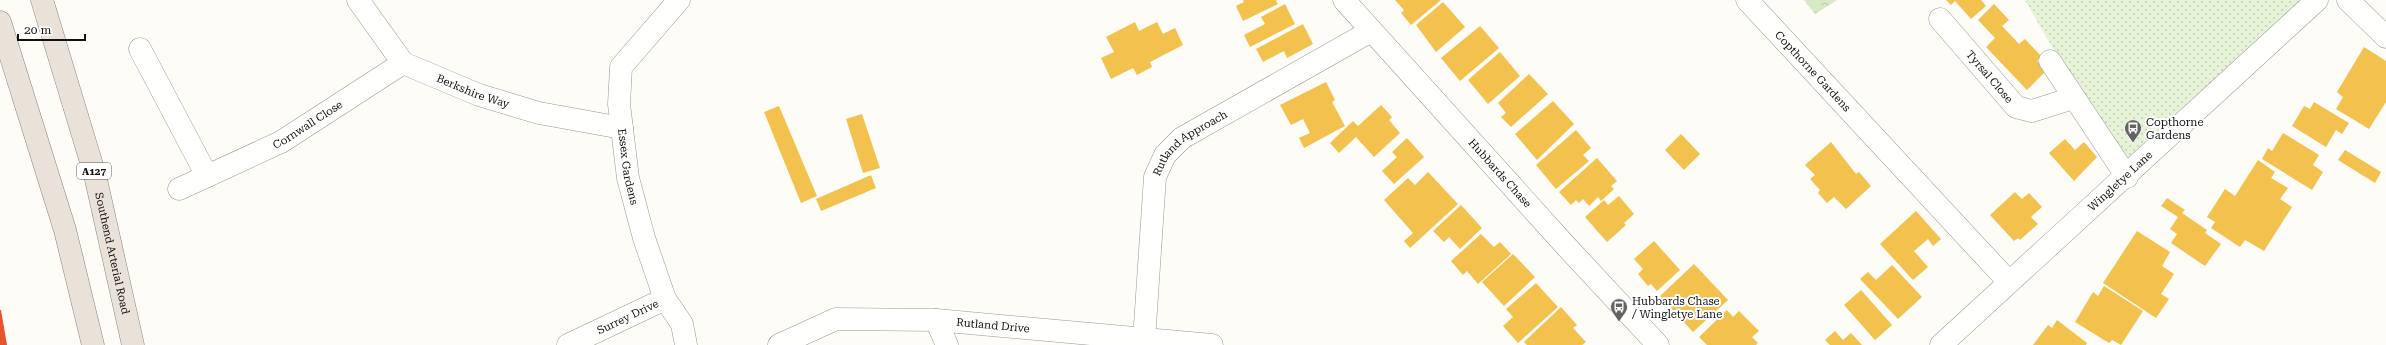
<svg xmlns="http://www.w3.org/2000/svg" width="2386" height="345" font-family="'Roboto Serif',serif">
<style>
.grass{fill:url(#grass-dots)}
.forest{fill:url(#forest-crowns)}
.homes{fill:#f2c14e}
.shops{fill:#e4572e}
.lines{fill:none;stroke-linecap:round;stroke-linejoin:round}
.minor-casing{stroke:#979795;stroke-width:23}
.highway-casing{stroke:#858482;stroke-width:23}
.minor{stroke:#fffffe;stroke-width:22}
.highway{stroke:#eae1d8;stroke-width:22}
.labels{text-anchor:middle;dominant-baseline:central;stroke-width:4;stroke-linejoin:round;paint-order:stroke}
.shield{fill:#fff;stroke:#585858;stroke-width:1}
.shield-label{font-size:10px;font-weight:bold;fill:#111}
.street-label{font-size:11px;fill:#111;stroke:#fff}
.poi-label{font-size:11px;fill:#111;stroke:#fff;text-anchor:start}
</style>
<defs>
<pattern id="grass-dots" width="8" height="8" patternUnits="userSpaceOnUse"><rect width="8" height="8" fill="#e7f3d7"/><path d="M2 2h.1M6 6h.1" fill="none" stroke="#c5cfb8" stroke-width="1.8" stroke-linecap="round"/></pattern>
<pattern id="forest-crowns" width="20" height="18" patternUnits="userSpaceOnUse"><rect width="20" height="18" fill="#d8eac5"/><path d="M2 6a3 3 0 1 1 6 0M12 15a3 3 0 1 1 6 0" fill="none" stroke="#b8c8a8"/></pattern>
</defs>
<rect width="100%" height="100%" fill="#fdfcf7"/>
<path class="grass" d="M2025 0H2312L2127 177Z"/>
<path class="forest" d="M1804 0H1837L1815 14Z"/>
<g class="homes">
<path d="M1243 0H1276L1278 4 1243 21 1236 6 1244 2Z"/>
<path d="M1395 0H1441L1411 25 1401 13 1404 10Z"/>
<path d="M1946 0H1981L1986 6 1971 19 1955 1 1951 5Z"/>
<path d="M1443 2 1465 27 1436 52 1416 25Z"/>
<path d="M1285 4 1295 24 1250 47 1244 35 1265 24 1261 17Z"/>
<path d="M1994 4 2009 20 2002 26 2019 44 2025 39 2041 56 2037 61 2046 71 2027 90 1986 47 1995 38 1978 20Z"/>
<path d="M1135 22 1139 31 1157 22 1163 34 1175 28 1183 45 1150 62 1152 67 1137 75 1133 68 1111 79 1101 58 1114 52 1106 37Z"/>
<path d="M1303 24 1313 44 1287 58 1284 51 1263 62 1256 49Z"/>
<path d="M1480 26 1499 48 1460 81 1441 58Z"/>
<path d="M2364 47 2386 61V102L2369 129 2336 109 2343 97 2337 92Z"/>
<path d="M1500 52 1520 76 1488 104 1468 80Z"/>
<path d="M1529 74 1548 94 1511 127 1501 117 1506 113 1498 103Z"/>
<path d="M1326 82 1335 100 1332 102 1345 126 1304 148 1299 138 1310 133 1303 119 1291 125 1280 105Z"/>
<path d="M1553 101 1574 124 1537 160 1515 134Z"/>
<path d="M2314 102 2349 123 2342 134 2336 130 2326 147 2292 126 2304 106 2310 109Z"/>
<path d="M1381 105 1392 117 1389 120 1400 133 1374 157 1356 137 1339 153 1330 143 1353 121 1358 126Z"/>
<path d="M779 106 817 196 801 203 764 112Z"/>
<path d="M862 114 880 168 863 173 846 119Z"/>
<path d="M1576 130 1591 148 1583 155 1589 161 1556 189 1536 165Z"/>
<path d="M2283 133 2319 155 2313 165 2323 172 2312 190 2262 159 2268 148 2272 151Z"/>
<path d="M1681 134 1700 154 1684 170 1665 150Z"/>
<path d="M1407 138 1424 157 1394 184 1382 171 1397 157 1392 152Z"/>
<path d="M2065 139 2075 150 2084 142 2097 157 2074 181 2049 153Z"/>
<path d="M1831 142 1856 174 1859 172 1871 186 1846 209 1834 197 1827 203 1818 193 1820 190 1810 179 1815 175 1805 165Z"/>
<path d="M2345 150 2381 172 2375 183 2338 160Z"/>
<path d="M1597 158 1617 181 1611 186 1614 189 1601 201 1598 197 1589 206 1583 199 1579 203 1576 200 1571 205 1559 192Z"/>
<path d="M2258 160 2275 172 2271 178 2288 188 2280 199 2292 207 2264 251 2245 240 2240 247 2211 228 2215 222 2207 217 2225 189 2235 196Z"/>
<path d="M1428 172 1458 204 1410 248 1404 241 1413 233 1384 200 1408 178 1415 185Z"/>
<path d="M871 175 876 188 821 211 816 199Z"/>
<path d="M2015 192 2022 199 2029 193 2042 207 2031 217 2038 224 2020 240 2018 238 2014 241 1990 215Z"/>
<path d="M1619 196 1634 214 1624 223 1626 225 1607 242 1585 217 1604 200 1608 205Z"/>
<path d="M2167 198 2185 210 2182 213 2207 230 2205 233 2221 244 2205 266 2171 243 2177 234 2170 229 2178 217 2161 206Z"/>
<path d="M1461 205 1482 228 1460 249 1449 237 1444 242 1433 231Z"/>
<path d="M1916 211 1941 239 1933 246 1928 239 1914 251 1928 267 1913 280 1880 244Z"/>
<path d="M2137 231 2170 252 2162 266 2174 274 2161 294 2169 299 2156 318 2103 283Z"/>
<path d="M1481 234 1494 247 1500 242 1511 254 1478 284 1467 271 1463 275 1451 261Z"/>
<path d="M1654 241 1680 270 1657 291 1651 284 1648 286 1638 274 1643 269 1634 259Z"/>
<path d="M1513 254 1535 277 1504 306 1482 282Z"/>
<path d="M1694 264 1728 300 1693 332 1660 296Z"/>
<path d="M1892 265 1922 297 1898 319 1860 279 1868 272 1876 280Z"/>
<path d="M1536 283 1558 307 1518 343 1503 326 1513 317 1506 309Z"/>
<path d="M2104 286 2143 311 2121 345 2112 340 2109 343 2075 322 2093 292 2098 296Z"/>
<path d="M1861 290 1892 325 1875 340 1844 305Z"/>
<path d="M1561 307 1577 325 1573 328 1586 342 1582 345H1527L1524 342Z"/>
<path d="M1727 310 1733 317 1739 311 1759 331 1752 337 1758 343 1756 345H1707L1699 337Z"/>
<path d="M2057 320 2087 343 2086 345H2033L2048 325 2052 328Z"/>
<path d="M1835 331 1843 340 1851 333 1862 345H1830L1825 340Z"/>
</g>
<path class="shops" d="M0 310H1L7 345H0Z"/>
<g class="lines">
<g class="minor-casing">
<g id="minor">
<path id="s1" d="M358 0 403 63 479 95 539 113 622 128"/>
<path id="s2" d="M679 0 621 67 619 104 628 178 644 238 665 299 682 324 686 345"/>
<path id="s3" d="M1344 0 1565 245 1658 345"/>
<path id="s4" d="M1747 0 2009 282"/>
<path d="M2348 0 2386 37"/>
<path id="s5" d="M1940 19 2016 107 2032 111 2073 98"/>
<path d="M140 49 207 176"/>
<path d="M2050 61 2127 177"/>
<path id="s6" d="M179 189 281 142 403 63"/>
<path d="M936 320 947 345"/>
<path id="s7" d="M1144 340 1155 177 1165 155 1182 138 1371 31"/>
<path id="s8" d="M568 345 665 299"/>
<path id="s9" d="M779 345 836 319 936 320 1212 345"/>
<path id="s10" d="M1941 345 2317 0"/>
</g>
</g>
<g class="highway-casing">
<g id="highway">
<path id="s11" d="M42 0 95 175 133 345"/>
<path d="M0 22 65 230 93 345"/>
</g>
</g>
<use href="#minor" class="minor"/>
<use href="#highway" class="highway"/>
</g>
<defs>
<g id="bus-pin" transform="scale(0.9)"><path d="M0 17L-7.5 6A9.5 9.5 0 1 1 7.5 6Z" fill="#646362" stroke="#fff"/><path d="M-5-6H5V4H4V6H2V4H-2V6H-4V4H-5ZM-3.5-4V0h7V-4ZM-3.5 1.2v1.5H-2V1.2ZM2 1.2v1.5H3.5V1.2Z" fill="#fff"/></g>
</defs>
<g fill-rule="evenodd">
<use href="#bus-pin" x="2133" y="128"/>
<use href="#bus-pin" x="1619" y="307"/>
</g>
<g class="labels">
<rect class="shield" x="77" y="163" width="34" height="16" rx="3"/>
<g class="shield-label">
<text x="94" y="171">A127</text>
</g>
<g class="street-label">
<text stroke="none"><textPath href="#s4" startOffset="97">Copthorne Gardens</textPath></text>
<text stroke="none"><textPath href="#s5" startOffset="76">Tyrsal Close</textPath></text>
<text stroke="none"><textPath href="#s1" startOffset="153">Berkshire Way</textPath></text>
<text stroke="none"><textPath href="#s6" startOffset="144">Cornwall Close</textPath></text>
<text stroke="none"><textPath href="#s7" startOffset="214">Rutland Approach</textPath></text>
<text stroke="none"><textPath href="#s2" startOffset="189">Essex Gardens</textPath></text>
<text stroke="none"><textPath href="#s3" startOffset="233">Hubbards Chase</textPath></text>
<text stroke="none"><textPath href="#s10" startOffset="243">Wingletye Lane</textPath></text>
<text stroke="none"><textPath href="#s11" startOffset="263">Southend Arterial Road</textPath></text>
<text stroke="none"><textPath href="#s8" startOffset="66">Surrey Drive</textPath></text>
<text stroke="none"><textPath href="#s9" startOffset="220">Rutland Drive</textPath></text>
</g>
<g class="poi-label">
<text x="2146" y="122">Copthorne<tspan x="2146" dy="13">Gardens</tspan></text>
<text x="1632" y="301">Hubbards Chase<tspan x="1632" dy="13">/ Wingletye Lane</tspan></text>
</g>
</g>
<path d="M18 34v6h67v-6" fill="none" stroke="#111111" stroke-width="2"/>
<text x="24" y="34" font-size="12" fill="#111111" stroke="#ffffff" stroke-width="3" paint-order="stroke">20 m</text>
</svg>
